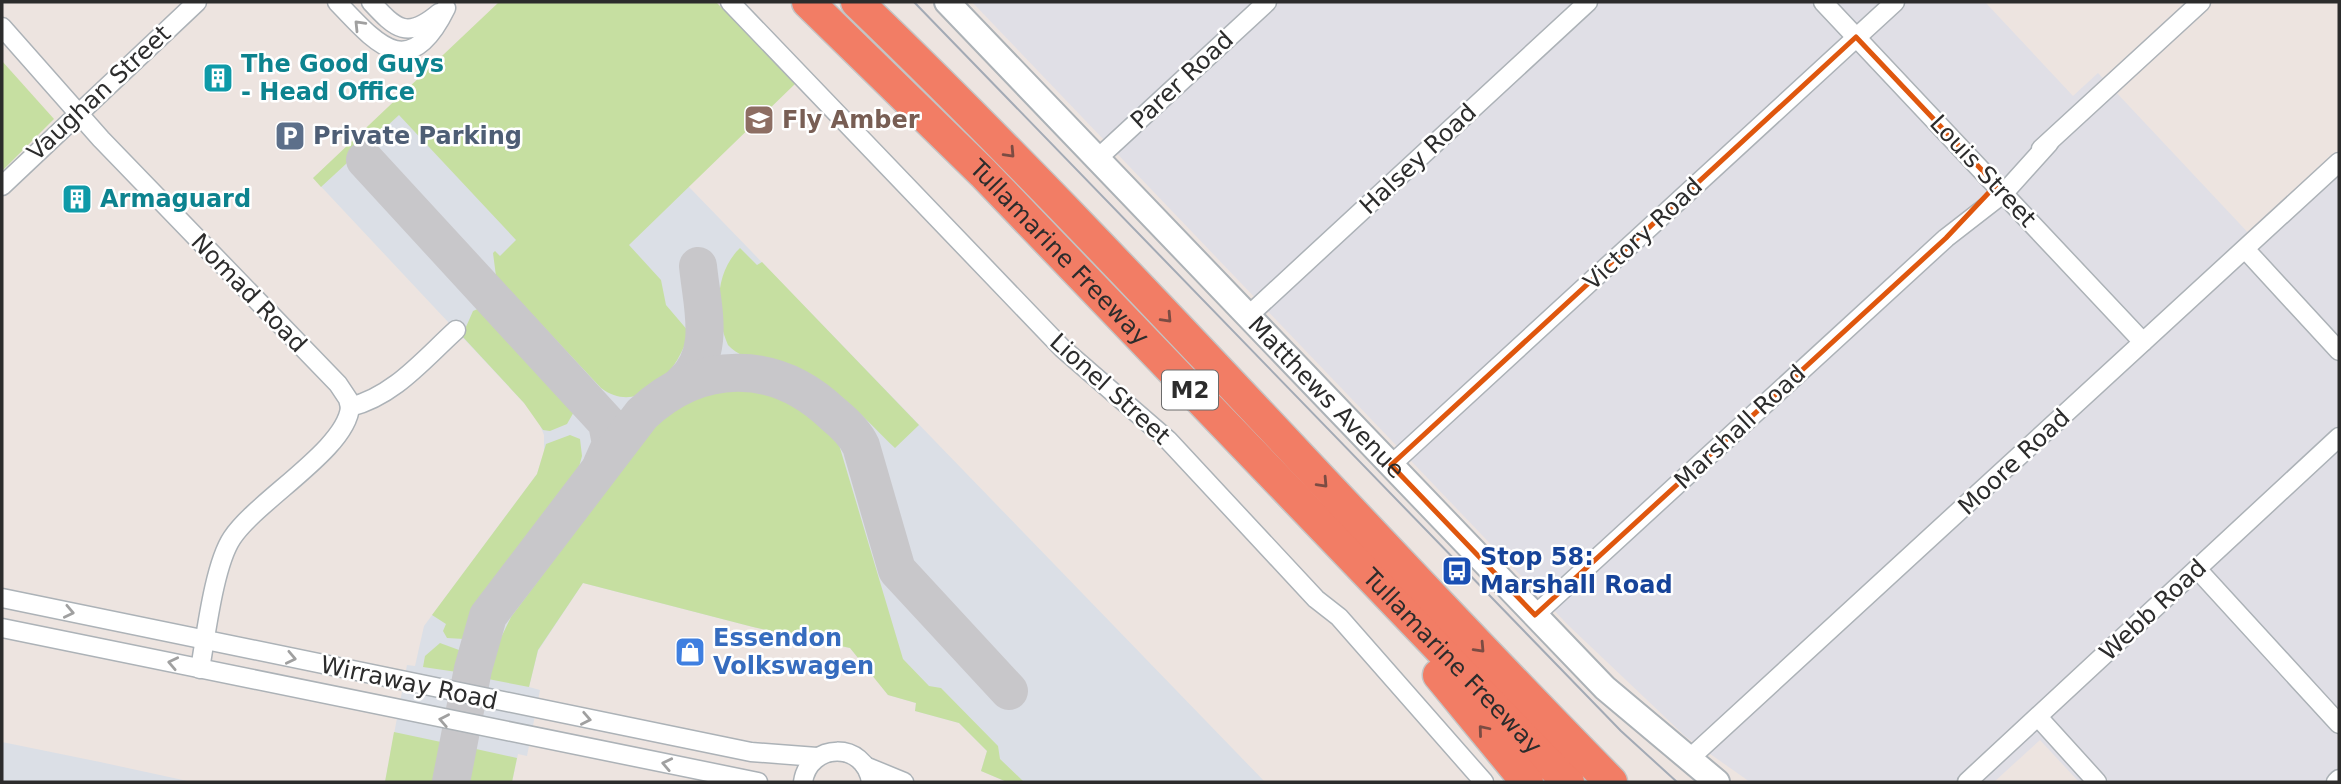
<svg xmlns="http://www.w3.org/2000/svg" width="2341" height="784" font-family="'DejaVu Sans',sans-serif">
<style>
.industrial{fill:#e0dfe6}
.airport{fill:#dbdfe6}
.green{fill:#c6dfa1}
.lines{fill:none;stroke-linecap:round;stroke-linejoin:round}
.taxiway{stroke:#c8c7ca;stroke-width:38}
.minor-casing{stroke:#acb2b7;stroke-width:21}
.secondary-casing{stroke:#acb2b7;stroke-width:28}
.motorway-casing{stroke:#c4c4c4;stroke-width:35}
.minor{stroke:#fff;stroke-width:18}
.secondary{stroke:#fff;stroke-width:24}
.motorway{stroke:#f27d65;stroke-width:32}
.tram{stroke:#a3aab5;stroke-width:2}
.oneway{stroke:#a0a0a0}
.oneway2{stroke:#7b4c43}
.marked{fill:none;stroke:#df570e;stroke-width:5;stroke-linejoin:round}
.labels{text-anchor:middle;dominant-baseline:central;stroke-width:5;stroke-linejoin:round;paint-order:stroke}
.shield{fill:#fff;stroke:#6b6b6b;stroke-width:2}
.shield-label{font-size:23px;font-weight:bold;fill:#2c2c2c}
.culture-label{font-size:24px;font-weight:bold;fill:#0d838f;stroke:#fff;text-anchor:start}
.street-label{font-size:24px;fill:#2c2c2c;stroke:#fff}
.education-label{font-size:24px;font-weight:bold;fill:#785e54;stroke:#fff;text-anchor:start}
.service-label{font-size:24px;font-weight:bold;fill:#4e5e75;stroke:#fff;text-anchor:start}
.transit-label{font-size:24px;font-weight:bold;fill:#164399;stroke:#fff;text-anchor:start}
.shop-label{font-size:24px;font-weight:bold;fill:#366cbe;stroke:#fff;text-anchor:start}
</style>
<rect width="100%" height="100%" fill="#ede4e0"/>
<path class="industrial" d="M972 2H1985L2073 96 2098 73 2254 239 2339 162V782H2079L2040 740 1994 782H1750L1686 737 1568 625Z"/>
<g class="airport">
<path d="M510 2 1265 782H1007L981 771 987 751 959 723 915 711 916 703 888 695 850 648 753 627 583 583 538 651 529 687 540 690 527 756 518 754 512 782H385L407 665 415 666 424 626 537 474 544 452V435L537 418 524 403 313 178Z"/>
<path d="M2 742 100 762 192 782H2Z"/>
</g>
<g class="green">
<path d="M499 2H716L796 83 629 245 661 280 666 305 689 332C680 368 641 418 601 388L496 276 493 253 495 251 500 256 516 240 399 115 321 187 313 178Z"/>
<path d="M2 61 54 119 2 171Z"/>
<path d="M740 248 757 265 762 262 919 425 895 448C867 421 839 389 803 371 779 359 746 365 728 345 714 313 715 272 740 248Z"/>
<path d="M480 308 575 410 567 424 550 431 543 430 524 403 462 336 473 311Z"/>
<path d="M742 390 766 392 786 398 837 438 903 659 929 686 941 688 998 746 1000 759 1024 782H1007L981 771 987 751 959 723 915 711 916 703 888 695 850 648 753 627 583 583 538 650 529 687 488 679 496 648 511 617 645 438C675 405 697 393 742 390Z"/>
<path d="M570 435 580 439 582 456 576 478 479 607 464 639 447 638 443 631 446 624 432 615 537 474 546 444Z"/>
<path d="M440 643 459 650 457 672 423 667 425 656Z"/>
<path d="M394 732 441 742 433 782H385Z"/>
<path d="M476 749 517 758 512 782H469Z"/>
</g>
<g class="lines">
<g class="taxiway">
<path d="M365 160 607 423 611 444 602 464"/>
<path d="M682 384C717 354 702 307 698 266"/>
<path d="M451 782 473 669 488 616 642 414C700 360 774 358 833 414 844 423 855 433 861 446L897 570 1009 691"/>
</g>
<g class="minor-casing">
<g id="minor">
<path d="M337 2C377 44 409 84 446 8"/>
<path d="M371 2C396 29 407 40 439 13"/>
<path d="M730 2 1062 348 1168 440 1316 599 1339 617 1484 782"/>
<path d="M1823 2 2143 342"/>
<path d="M2 27 101 139 338 384 348 399 350 407"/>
<path d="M2041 149 2201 2"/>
<path d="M1097 159 1267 2"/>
<path d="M2 186 197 2"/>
<path d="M2245 249 2339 351"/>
<path d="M1248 316 1588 2"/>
<path d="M1391 465 1895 2"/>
<path d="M2198 570 2339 724"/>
<path d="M2 598 751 752 817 757"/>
<path d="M1535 615 1946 238 2004 193 2049 143"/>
<path d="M2 628 758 782"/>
<path d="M200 669C206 635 214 565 232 538 257 500 347 449 350 407 394 396 423 360 456 330"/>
<path d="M2038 717 2097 782"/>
<path d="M1688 760 2339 162"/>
<path d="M865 766 904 782"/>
<path d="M803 782C809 742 865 741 871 782"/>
<path d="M1967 782 2339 437"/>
<path d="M2336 782 2339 779"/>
</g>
</g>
<g class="secondary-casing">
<g id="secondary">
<path id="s1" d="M947 2 1605 688 1717 782"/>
</g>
</g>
<g class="motorway-casing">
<g id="motorway">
<path id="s2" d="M808 2 983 173 1568 782"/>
<path d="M857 2C1118 253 1357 525 1611 782"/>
<path d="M1439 675 1527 782"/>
</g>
</g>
<use href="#minor" class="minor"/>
<use href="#secondary" class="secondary"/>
<use href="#motorway" class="motorway"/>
<path class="tram" d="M914 2 1621 731 1677 782"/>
</g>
<defs><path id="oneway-chevron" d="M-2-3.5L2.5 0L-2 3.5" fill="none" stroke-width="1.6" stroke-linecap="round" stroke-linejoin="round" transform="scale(1.75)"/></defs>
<g class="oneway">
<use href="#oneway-chevron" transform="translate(359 25) rotate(-134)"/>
<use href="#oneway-chevron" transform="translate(69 612) rotate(12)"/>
<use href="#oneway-chevron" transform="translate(291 658) rotate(12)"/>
<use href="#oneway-chevron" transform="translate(173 663) rotate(-168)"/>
<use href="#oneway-chevron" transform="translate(586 719) rotate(11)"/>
<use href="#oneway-chevron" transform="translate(444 720) rotate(-169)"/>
<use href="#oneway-chevron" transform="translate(667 764) rotate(-168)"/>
</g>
<g class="oneway2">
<use href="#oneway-chevron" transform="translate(1010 153) rotate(47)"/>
<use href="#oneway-chevron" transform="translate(1167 318) rotate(47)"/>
<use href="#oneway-chevron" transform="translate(1323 483) rotate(47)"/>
<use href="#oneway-chevron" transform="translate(1480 648) rotate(47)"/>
<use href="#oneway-chevron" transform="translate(1483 730) rotate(-130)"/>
</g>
<path class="marked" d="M1856 37 1996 185 1946 238 1535 615 1391 465Z"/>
<defs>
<g id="building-square" transform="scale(1.575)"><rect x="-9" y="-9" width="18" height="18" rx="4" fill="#0f9aa8" stroke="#fff"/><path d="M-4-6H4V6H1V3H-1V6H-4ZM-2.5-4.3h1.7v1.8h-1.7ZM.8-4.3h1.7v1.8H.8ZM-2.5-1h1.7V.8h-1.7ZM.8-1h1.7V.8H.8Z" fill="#fff"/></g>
<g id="university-square" transform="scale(1.575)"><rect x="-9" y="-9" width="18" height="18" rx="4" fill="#8d6e63" stroke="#fff"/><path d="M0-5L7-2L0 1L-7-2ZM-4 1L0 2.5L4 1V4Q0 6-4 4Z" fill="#fff"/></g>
<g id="parking-square" transform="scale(1.575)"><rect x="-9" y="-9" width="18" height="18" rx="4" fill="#5c6f8a" stroke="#fff"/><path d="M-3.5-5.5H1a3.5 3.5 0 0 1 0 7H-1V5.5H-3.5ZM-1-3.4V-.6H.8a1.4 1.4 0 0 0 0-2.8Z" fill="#fff"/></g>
<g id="bus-square" transform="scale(1.575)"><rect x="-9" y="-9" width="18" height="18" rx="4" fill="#1a4fb4" stroke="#fff"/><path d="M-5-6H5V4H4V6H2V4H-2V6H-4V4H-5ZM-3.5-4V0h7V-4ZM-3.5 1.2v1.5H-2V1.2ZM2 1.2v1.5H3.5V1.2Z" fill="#fff"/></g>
<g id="shop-square" transform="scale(1.575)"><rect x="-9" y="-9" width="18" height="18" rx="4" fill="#3f7fe0" stroke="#fff"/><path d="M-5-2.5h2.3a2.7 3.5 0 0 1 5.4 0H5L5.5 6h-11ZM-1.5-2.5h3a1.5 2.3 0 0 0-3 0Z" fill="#fff"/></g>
</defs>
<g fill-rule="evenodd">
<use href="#building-square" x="218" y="78"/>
<use href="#university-square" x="759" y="120"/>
<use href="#parking-square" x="290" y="136"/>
<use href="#building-square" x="77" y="199"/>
<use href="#bus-square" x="1457" y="571"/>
<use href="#shop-square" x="690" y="652"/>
</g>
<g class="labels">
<rect class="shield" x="1162" y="370.5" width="56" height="39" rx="5"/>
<g class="shield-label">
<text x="1190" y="390">M2</text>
</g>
<g class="culture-label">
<text x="241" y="64">The Good Guys<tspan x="241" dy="28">- Head Office</tspan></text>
<text x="100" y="199">Armaguard</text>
</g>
<g class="street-label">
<text transform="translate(1182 80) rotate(-43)">Parer Road</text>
<text transform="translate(99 93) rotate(-43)">Vaughan Street</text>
<text transform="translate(1418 159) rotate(-43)">Halsey Road</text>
<text transform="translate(1983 171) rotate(47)">Louis Street</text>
<text transform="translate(1643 234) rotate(-43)">Victory Road</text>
<text stroke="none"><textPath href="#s2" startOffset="355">Tullamarine Freeway</textPath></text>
<text transform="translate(249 293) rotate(46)">Nomad Road</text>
<text transform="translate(1110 389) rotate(42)">Lionel Street</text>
<text stroke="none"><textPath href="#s1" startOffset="548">Matthews Avenue</textPath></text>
<text transform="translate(1740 427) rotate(-43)">Marshall Road</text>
<text transform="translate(2014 462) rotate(-43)">Moore Road</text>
<text transform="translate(2153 610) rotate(-43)">Webb Road</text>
<text stroke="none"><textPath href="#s2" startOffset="922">Tullamarine Freeway</textPath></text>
<text transform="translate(409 683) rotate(12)">Wirraway Road</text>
</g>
<g class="education-label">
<text x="782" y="120">Fly Amber</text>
</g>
<g class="service-label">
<text x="313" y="136">Private Parking</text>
</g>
<g class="transit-label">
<text x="1480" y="557">Stop 58:<tspan x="1480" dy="28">Marshall Road</tspan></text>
</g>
<g class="shop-label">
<text x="713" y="638">Essendon<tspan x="713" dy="28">Volkswagen</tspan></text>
</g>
</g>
<rect width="2341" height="784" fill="none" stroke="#2c2c2c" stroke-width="7"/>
</svg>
